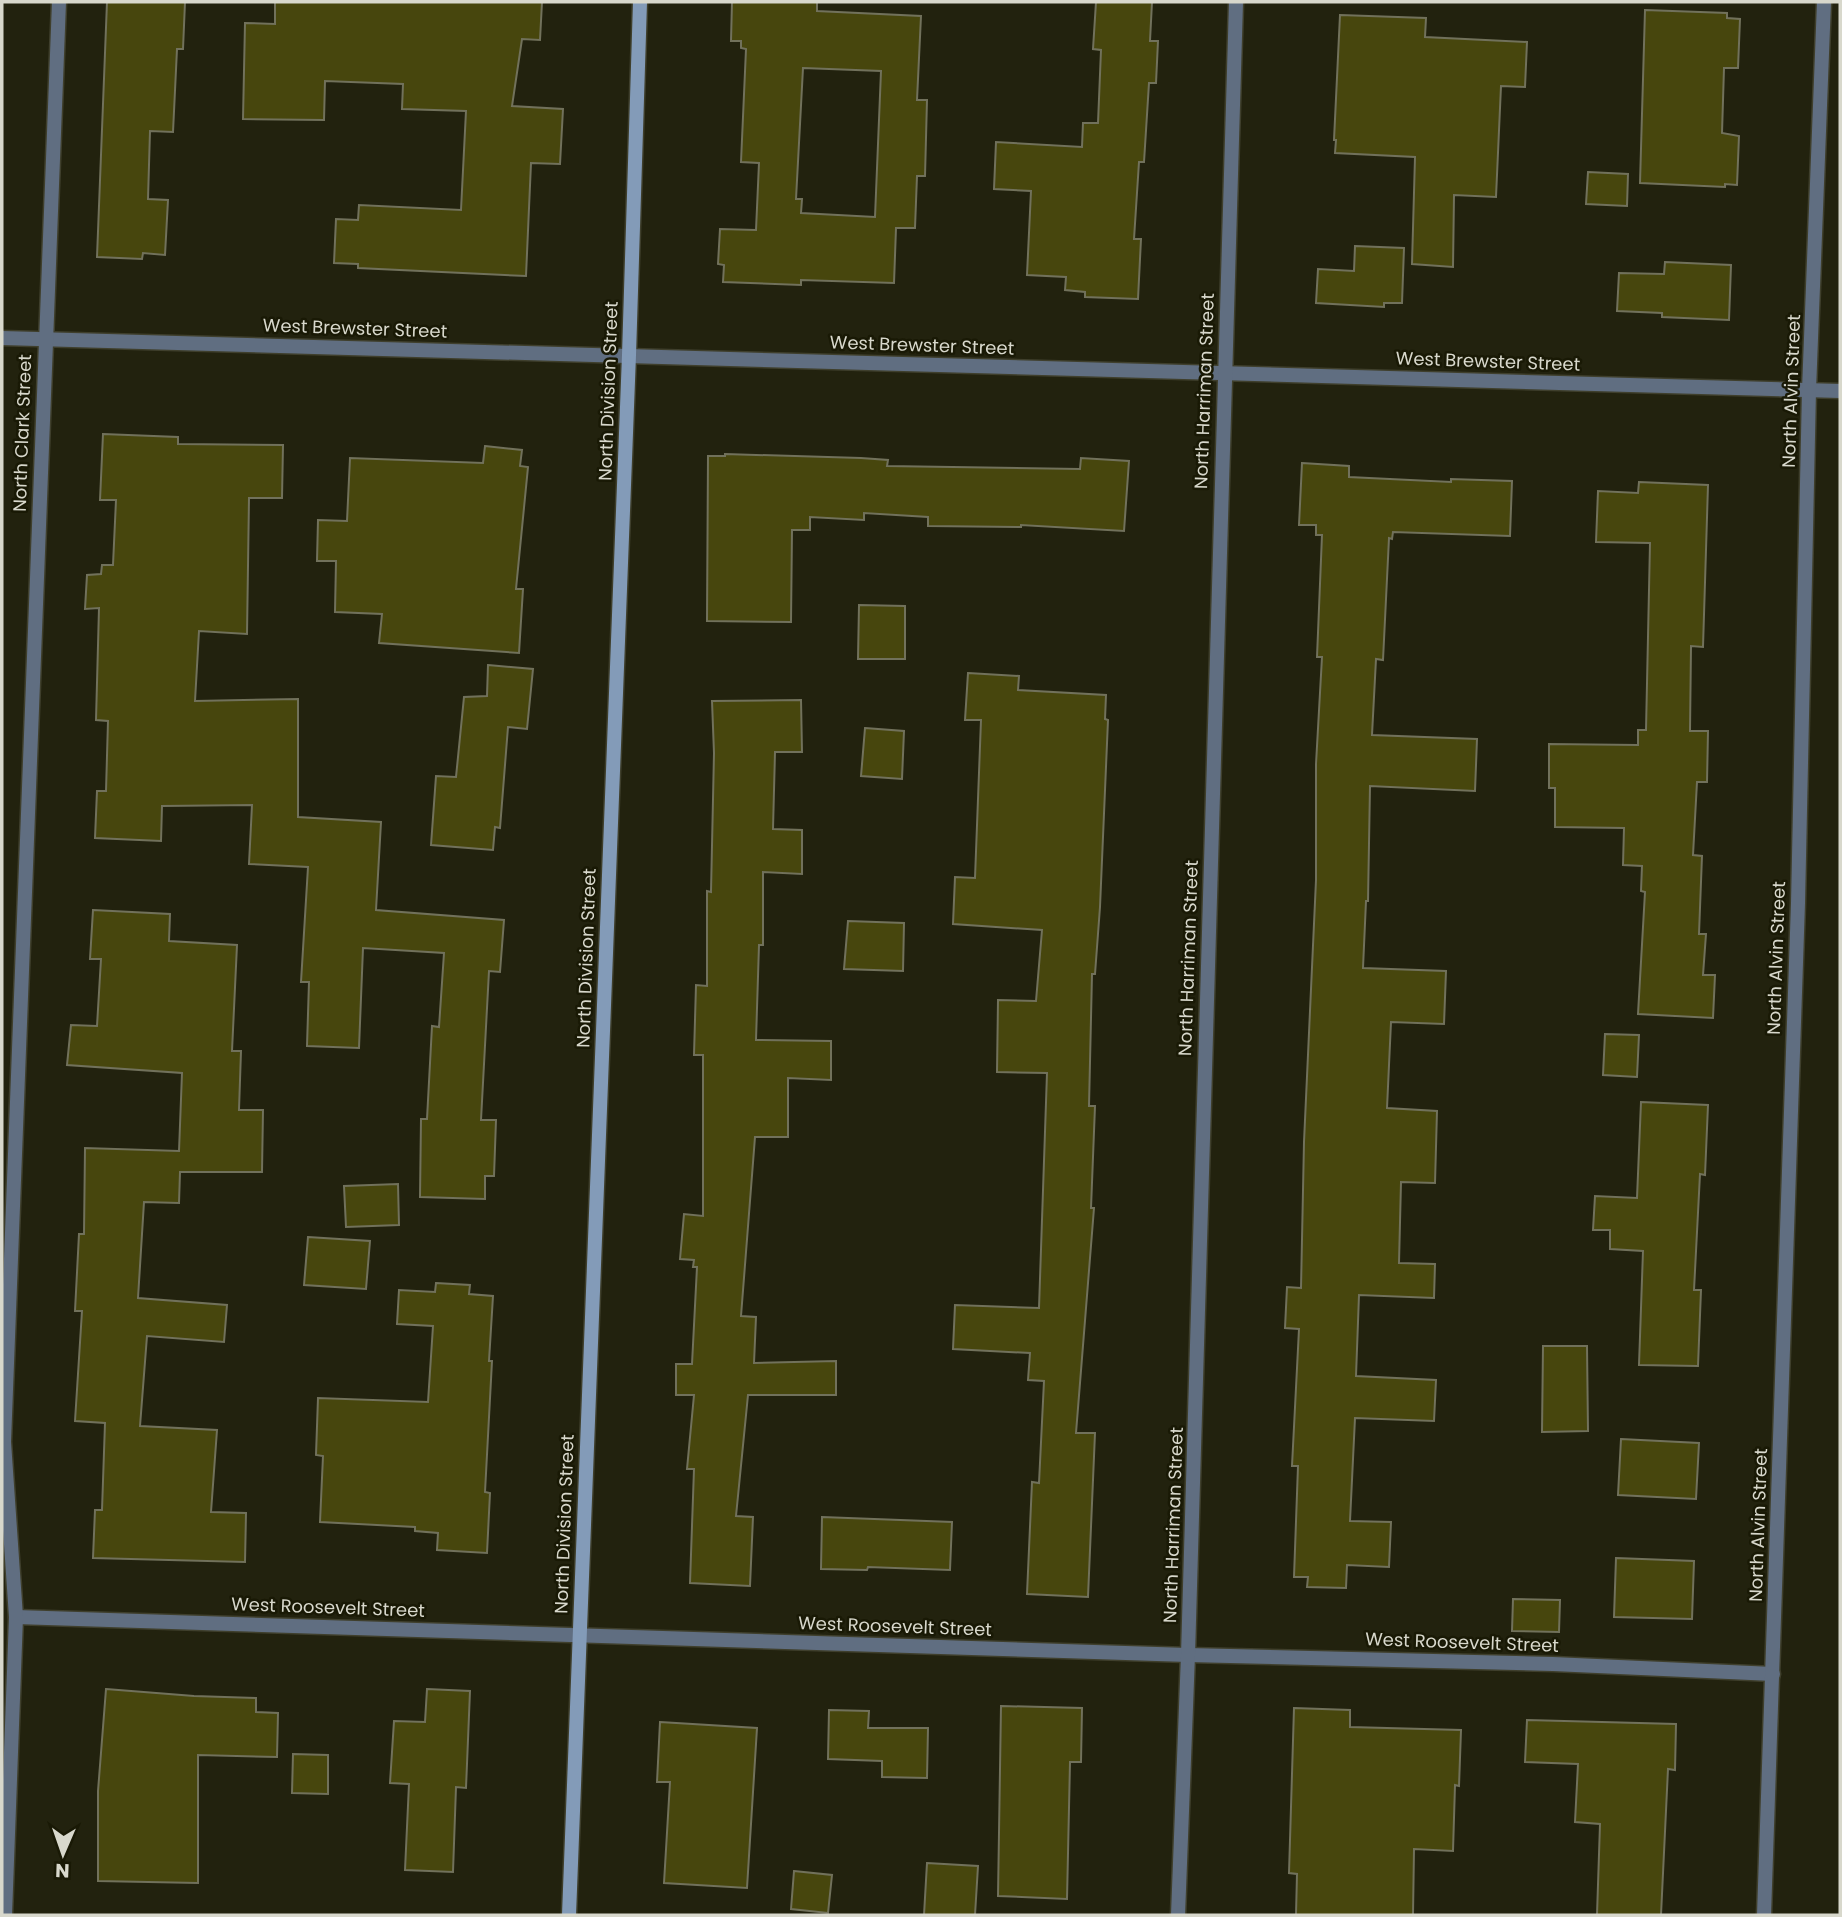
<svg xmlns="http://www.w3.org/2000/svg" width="1842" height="1917" font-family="Poppins,sans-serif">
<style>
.building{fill:#47460d;stroke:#71715b;stroke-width:2;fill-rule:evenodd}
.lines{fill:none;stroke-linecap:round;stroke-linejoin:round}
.street-casing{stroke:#3f3f2c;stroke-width:17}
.secondary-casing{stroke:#3f3f2c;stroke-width:17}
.street{stroke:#606e81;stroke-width:14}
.secondary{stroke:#839bb8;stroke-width:14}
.labels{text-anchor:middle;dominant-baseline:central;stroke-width:5;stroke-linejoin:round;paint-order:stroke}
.street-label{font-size:18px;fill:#d8d8cc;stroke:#191905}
</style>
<rect width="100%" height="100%" fill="#22220e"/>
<g class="building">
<path d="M107 2H185L183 49H177L173 132 150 131 148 199 168 200 165 255 143 253 142 259 97 257Z"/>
<path d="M275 2H542L540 40 522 39 512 106 563 109 560 164 531 163 526 276 358 268V264L334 263 336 219 358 220 359 205 461 210 466 111 402 109 403 84 325 81 324 120 243 119 245 23 275 24Z"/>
<path d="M732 2H817V11L921 16 917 100H927L925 176H917L915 228H896L894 283 801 280V285L723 282 724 265 718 264 720 229 756 230 759 163 741 162 746 49 741 48V41H731ZM803 68 881 71 875 217 801 213 802 199H796Z"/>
<path d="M1096 2H1152L1150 41H1158L1156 83H1149L1144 162H1139L1134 239H1141L1138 299 1085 297V292L1065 290 1066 277 1027 275 1031 191 994 189 996 142 1082 147 1083 123H1098L1101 50 1093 49Z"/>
<path d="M1645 10 1727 13V18L1740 19 1738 68H1724L1722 133 1739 136 1737 185 1725 184V187L1640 183Z"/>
<path d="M1340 15 1426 18 1425 37 1527 42 1525 87 1501 86 1496 197 1454 195 1453 267 1412 264 1415 157 1335 153 1336 140H1334Z"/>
<path d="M1588 172 1628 174 1627 206 1586 204Z"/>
<path d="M1355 246 1404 248 1402 303H1384V307L1316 303 1318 269 1354 271Z"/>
<path d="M1665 262 1731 265 1729 320 1662 317V313L1617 311 1619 273 1664 274Z"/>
<path d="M103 434 178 437V444L283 445 282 498H249L247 634 199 631 195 701 298 699V817L381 822 376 910 504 920 500 972 489 971 481 1120H496L494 1176H485V1199L420 1197 421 1119H427L432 1026 439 1027 444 953 363 948 359 1048 307 1046 309 982H301L308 867 249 864 252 805 162 806 161 841 95 838 97 791H106L108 721 96 720 99 608 85 609 87 575 101 574 102 565H113L116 500H100Z"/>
<path d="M485 446 522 450 520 466 528 467 516 589H523L519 653 379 643 382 614 335 612 336 561H317L318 520 347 521 350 458 483 463Z"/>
<path d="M725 454 861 458 888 460 887 466 1080 469 1081 458 1129 461 1124 531 1021 525V527L928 526V517L864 513V520L810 517V530H792L791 622 707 621 708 456H725Z"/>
<path d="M1302 463 1349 466V477L1451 482V479L1512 481 1510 536 1393 532 1392 539 1389 538 1383 660 1376 659 1372 735 1477 739 1475 791 1370 786 1368 901H1366L1363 968 1446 971 1444 1024 1391 1022 1387 1108 1437 1111 1435 1183 1401 1182 1399 1263 1435 1264 1434 1298 1359 1295 1356 1376 1436 1380 1434 1421 1355 1418 1350 1521 1391 1522 1389 1567 1347 1565 1346 1588 1307 1587 1308 1577H1294L1298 1466H1292L1299 1329 1285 1328 1287 1287 1301 1288 1304 1142 1316 880V764L1322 657H1317L1322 535H1316V525H1299Z"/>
<path d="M1639 482 1708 485 1703 647 1691 646 1690 731H1708L1707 782H1697L1693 855 1702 856 1699 934H1706L1703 975H1715L1713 1018 1638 1014 1645 892 1641 891 1642 866 1623 865 1624 828 1555 827V788H1549V744L1638 745V730H1646L1650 543 1596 542 1598 491 1638 493Z"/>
<path d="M859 605 905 606V659H858Z"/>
<path d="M488 665 533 669 527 729 508 727 500 828 495 827 493 850 431 845 436 776 456 777 464 697 487 696Z"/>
<path d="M968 673 1019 676 1018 690 1106 695 1105 719 1108 720 1100 907 1095 974H1092L1089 1106H1095L1091 1208H1094L1076 1433H1095L1088 1597 1027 1594 1032 1482 1039 1483 1044 1381 1028 1380 1030 1353 953 1349 955 1305 1039 1308 1047 1073 997 1072 998 1000 1036 1001 1042 930 953 924 955 877 975 878 981 720H965Z"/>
<path d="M801 700 802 752H775L773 829 802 830V874L763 872V945H759L756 1040 831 1041V1080L788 1078V1137H755L741 1316 756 1317 754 1363 836 1361V1395H748L736 1516 753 1517 750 1586 690 1583 694 1469H687L694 1395H676V1364H692L697 1267H693L694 1260 680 1259 684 1214 703 1216V1055H694L696 985 707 986V891L711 892 714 753 712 701Z"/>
<path d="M865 728 904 731 902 779 861 776Z"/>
<path d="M93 910 170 914 169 941 237 945 232 1051H241L239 1110H263L262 1172H180L179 1203 144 1202 138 1298 227 1305 224 1342 147 1336 140 1426 217 1430 211 1512 246 1513 245 1562 93 1558 95 1510H102L105 1423 75 1421 82 1311H75L79 1234H84L85 1148 179 1151 182 1073 67 1065 71 1025 97 1026 101 959H90Z"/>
<path d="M848 921 904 923 903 971 844 969Z"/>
<path d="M1605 1034 1639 1035 1637 1077 1603 1075Z"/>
<path d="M1641 1102 1708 1105 1705 1175 1700 1174 1694 1290H1701L1698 1366 1639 1365 1643 1251 1610 1249V1230H1593L1595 1196 1637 1198Z"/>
<path d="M398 1184 399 1225 346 1227 344 1186Z"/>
<path d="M308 1237 370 1241 366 1289 304 1285Z"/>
<path d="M436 1283 470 1285 469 1294 493 1296 489 1361H492L485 1492 490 1493 487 1553 437 1550 438 1533 415 1531V1527L320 1522 323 1456 316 1455 318 1398 428 1402 433 1326 397 1324 399 1290 435 1292Z"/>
<path d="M1543 1346H1587L1588 1431 1542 1432Z"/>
<path d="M1621 1439 1699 1443 1696 1499 1618 1495Z"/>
<path d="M822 1517 952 1522 950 1570 868 1567 867 1570 821 1569Z"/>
<path d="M1616 1558 1694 1561 1692 1619 1614 1617Z"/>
<path d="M1513 1599 1560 1600 1559 1632 1512 1631Z"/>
<path d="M106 1689 194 1696 256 1698V1712L278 1713 277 1757 198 1755V1883L98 1881V1791Z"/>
<path d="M427 1689 470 1691 466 1788 456 1787 453 1872 405 1870 409 1784 390 1783 394 1721 425 1722Z"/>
<path d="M1001 1706 1082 1708 1081 1762H1070L1067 1899 998 1896Z"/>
<path d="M1294 1708 1350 1710V1727L1461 1730 1459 1786 1455 1785 1453 1851 1414 1849 1413 1915H1296L1297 1874 1289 1873Z"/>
<path d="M829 1710 869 1711 868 1728H928L927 1778 882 1777V1761L828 1759Z"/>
<path d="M1527 1720 1676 1724 1675 1770 1668 1769 1661 1915H1597L1600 1824 1575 1822 1578 1764 1525 1762Z"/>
<path d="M660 1722 757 1728 747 1888 664 1883 670 1782H657Z"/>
<path d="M293 1754 328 1755V1794L292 1793Z"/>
<path d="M927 1863 978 1866 975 1915H924Z"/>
<path d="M794 1871 832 1875 828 1913 791 1909Z"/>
</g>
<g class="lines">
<g class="street-casing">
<g id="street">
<path d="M2 338 1840 391"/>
<path d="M16 1617 1188 1655 1553 1664 1773 1674"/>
<path d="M5 1915 16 1617 4 1442 59 2"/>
<path d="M1178 1915 1188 1655 1236 2"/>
<path d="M1764 1915 1798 903 1809 390 1824 2"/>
</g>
</g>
<g class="secondary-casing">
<path id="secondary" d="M569 1915 629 355 640 2"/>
</g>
<use href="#street" class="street"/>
<use href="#secondary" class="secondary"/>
</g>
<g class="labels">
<g class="street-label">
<text transform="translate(355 328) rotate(2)">West Brewster Street</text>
<text transform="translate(922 345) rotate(2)">West Brewster Street</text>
<text transform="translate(1488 361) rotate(2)">West Brewster Street</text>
<text transform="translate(608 391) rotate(-88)">North Division Street</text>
<text transform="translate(1204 391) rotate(-88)">North Harriman Street</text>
<text transform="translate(1791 391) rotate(-88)">North Alvin Street</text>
<text transform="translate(22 433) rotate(-88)">North Clark Street</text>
<text transform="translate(586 958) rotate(-88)">North Division Street</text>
<text transform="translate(1188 958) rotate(-88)">North Harriman Street</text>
<text transform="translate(1776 958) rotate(-88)">North Alvin Street</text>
<text transform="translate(564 1524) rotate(-88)">North Division Street</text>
<text transform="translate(1173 1525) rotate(-88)">North Harriman Street</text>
<text transform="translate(1758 1525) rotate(-88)">North Alvin Street</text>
<text transform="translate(328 1607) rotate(2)">West Roosevelt Street</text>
<text transform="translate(895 1626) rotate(2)">West Roosevelt Street</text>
<text transform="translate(1462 1642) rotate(2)">West Roosevelt Street</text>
</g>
</g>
<rect width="1842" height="1917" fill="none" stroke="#d8d8cc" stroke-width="7"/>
<g transform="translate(63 1854) rotate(182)" stroke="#191905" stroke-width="5" paint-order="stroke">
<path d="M0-5L12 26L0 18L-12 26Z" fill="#d8d8cc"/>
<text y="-10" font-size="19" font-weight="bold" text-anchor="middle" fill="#d8d8cc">N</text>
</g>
</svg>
